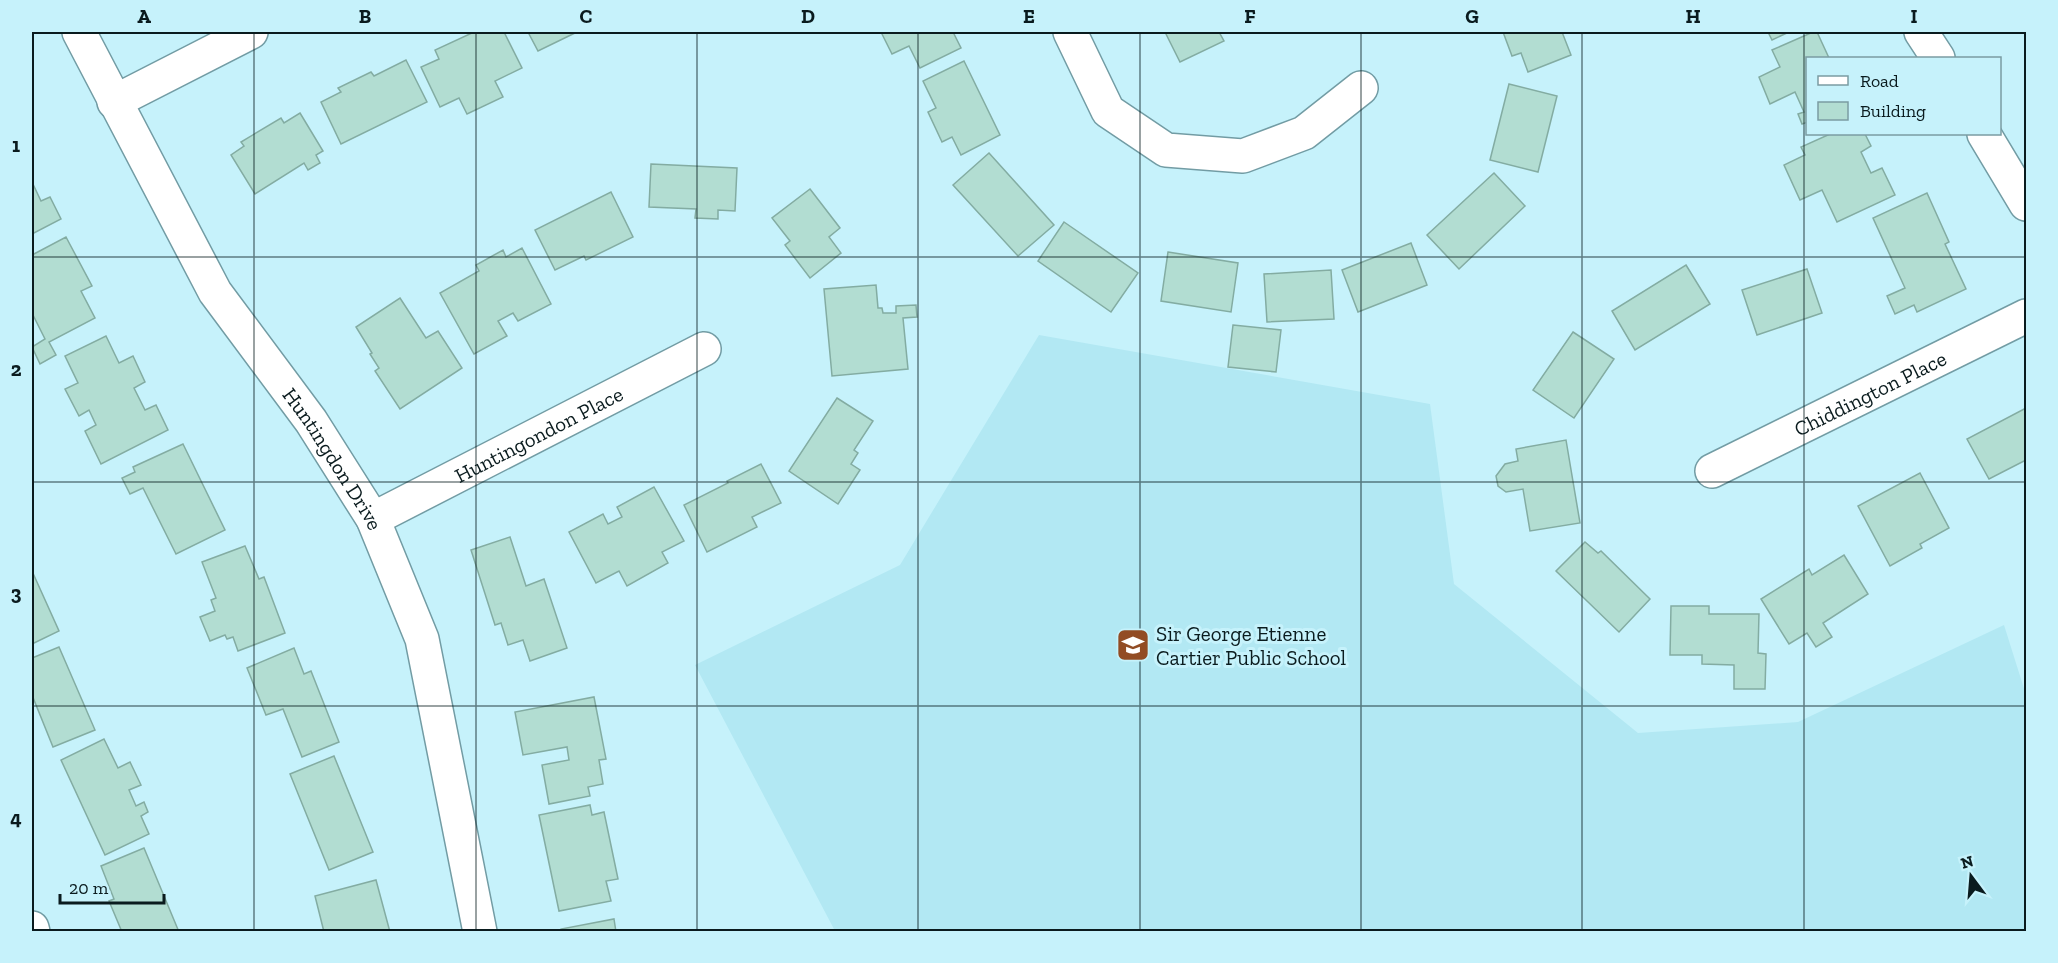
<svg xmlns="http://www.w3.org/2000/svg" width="2058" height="963" font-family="'Zilla Slab',serif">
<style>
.built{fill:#b2e8f3}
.building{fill:#b2ddd2;stroke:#83aca2;stroke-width:1.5}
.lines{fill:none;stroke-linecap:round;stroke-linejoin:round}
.street-casing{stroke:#729ca4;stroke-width:36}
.secondary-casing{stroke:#729ca4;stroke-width:36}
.street{stroke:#fff;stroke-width:33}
.secondary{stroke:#fff;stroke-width:33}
.grid{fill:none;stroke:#0a1b1e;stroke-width:1.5;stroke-opacity:0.55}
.labels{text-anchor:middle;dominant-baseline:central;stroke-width:6;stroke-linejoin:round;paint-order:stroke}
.street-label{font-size:21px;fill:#0a1b1e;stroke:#c6f2fb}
.poi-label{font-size:21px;fill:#0a1b1e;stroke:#c6f2fb;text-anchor:start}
.neatline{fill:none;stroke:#0a1b1e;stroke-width:2}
.grid-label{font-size:20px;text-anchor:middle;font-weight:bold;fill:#0a1b1e}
</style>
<rect width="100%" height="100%" fill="#c6f2fb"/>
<path class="built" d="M1039 335 1430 404 1454 584 1638 733 1798 722 2004 625 2026 695V931H835L695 665 900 565Z"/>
<g class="building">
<path d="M474 32H504L522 68 495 81 503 97 467 114 459 98 440 107 421 67 439 59 435 50Z"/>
<path d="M528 32H577L538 51Z"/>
<path d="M881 32H953L961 48 920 68 909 46 892 54Z"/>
<path d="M1165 32H1219L1224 41 1180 62Z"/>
<path d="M1503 32H1562L1571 55 1528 72 1521 53 1512 56Z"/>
<path d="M1768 32H1789L1772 40Z"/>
<path d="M1813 32H1817L1829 58H1808V122L1802 124 1798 114 1804 112 1795 92 1770 104 1759 77 1780 67 1772 50Z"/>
<path d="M406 60 427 102 341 144 321 102 341 92 338 88 371 72 374 76Z"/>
<path d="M964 61 1000 135 961 155 952 137 942 142 928 112 936 108 923 81Z"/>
<path d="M1509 84 1557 96 1538 172 1490 160Z"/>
<path d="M300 113 323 151 316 155 320 163 308 170 304 163 255 194 231 155 244 146 241 142 281 118 284 123Z"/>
<path d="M1830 134H1865L1871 146 1861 152 1871 173 1882 168 1895 195 1837 222 1822 190 1800 200 1784 165 1805 155 1801 147Z"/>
<path d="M989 153 1054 225 1018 256 953 185Z"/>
<path d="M651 164 737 168 735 211 718 210V219L695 218 696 209 649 207Z"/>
<path d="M1494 173 1525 206 1459 269 1427 235Z"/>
<path d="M32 182 41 201 50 197 61 219 32 234Z"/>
<path d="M810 189 840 228 829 237 841 253 810 278 785 245 790 241 772 218Z"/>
<path d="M611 192 633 237 586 260 584 256 555 270 535 230Z"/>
<path d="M1927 193 1949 242 1945 244 1966 289 1917 312 1914 305 1895 314 1887 296 1905 288 1873 218Z"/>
<path d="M1064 222 1138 273 1111 312 1038 261Z"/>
<path d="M66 237 92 286 81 291 95 318 49 342 56 355 40 364 32 347 45 339 32 313V255Z"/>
<path d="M1411 243 1427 285 1358 312 1342 270Z"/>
<path d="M522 248 551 304 518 321 513 313 498 321 507 336 474 354 440 293 479 271 476 265 503 250 506 257Z"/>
<path d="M1168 252 1238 263 1231 312 1161 301Z"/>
<path d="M1686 265 1710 304 1635 350 1612 311Z"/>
<path d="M1807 269 1822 313 1757 335 1742 290Z"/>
<path d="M1331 270 1334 319 1267 322 1264 274Z"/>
<path d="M876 285 878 308H882L883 313H896V306L916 305 917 317 903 318 908 369 832 376 824 289Z"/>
<path d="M400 298 426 338 438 331 462 368 400 409 375 371 379 368 370 354 372 353 356 327Z"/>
<path d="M1233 325 1281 330 1276 372 1228 367Z"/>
<path d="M1573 332 1614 359 1574 418 1533 390Z"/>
<path d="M106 336 119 363 133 356 145 382 134 388 145 410 156 405 168 430 101 464 85 431 96 425 89 410 79 416 65 389 78 383 65 356Z"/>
<path d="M837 398 873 421 854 450 858 453 851 464 860 470 838 504 789 471Z"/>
<path d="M2026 408V460L1989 479 1967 439Z"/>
<path d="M1566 440 1580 523 1530 531 1523 489 1506 492 1498 486 1496 476 1505 464 1518 461 1516 449Z"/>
<path d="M183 444 225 530 176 554 143 488 130 494 122 478 135 472 133 467Z"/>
<path d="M761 464 781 503 752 517 757 527 707 552 684 505 728 483 727 481Z"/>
<path d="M1920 473 1949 528 1920 544 1922 548 1890 566 1858 506Z"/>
<path d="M654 487 684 541 662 552 668 563 627 586 619 571 596 583 569 532 603 514 608 524 622 517 617 507Z"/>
<path d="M510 537 526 586 544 579 567 648 530 661 523 640 508 645 501 623 495 625 471 550Z"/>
<path d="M1585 542 1598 553 1601 551 1650 599 1619 632 1556 571Z"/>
<path d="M245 546 259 579 264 577 285 633 238 651 233 637 227 639 225 635 210 641 200 617 215 611 211 600 216 598 202 562Z"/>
<path d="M1844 555 1868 594 1823 623 1832 637 1816 647 1807 633 1789 644 1761 599 1809 569 1812 575Z"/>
<path d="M32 571 59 631 32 644Z"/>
<path d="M1671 606H1709V614H1759L1758 653 1766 654 1765 689H1734V665L1702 664V655H1670Z"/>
<path d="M59 647 95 730 53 747 32 695V658Z"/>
<path d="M294 648 304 674 311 671 339 742 302 757 283 709 266 715 247 668Z"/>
<path d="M594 697 606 759 599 760 603 784 588 787 590 796 549 804 542 765 569 760 567 747 523 755 515 712Z"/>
<path d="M104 739 118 768 130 762 141 785 129 790 136 806 144 802 148 812 141 816 149 834 105 855 61 760Z"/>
<path d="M334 756 373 852 329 870 290 774Z"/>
<path d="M590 805 592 815 604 812 618 879 606 881 611 901 559 911 539 815Z"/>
<path d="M144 848 179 932H122L109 901 114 899 101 866Z"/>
<path d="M376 880 390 932H324L315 896Z"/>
<path d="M614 919 616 932H561V929Z"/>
</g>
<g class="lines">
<g class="street-casing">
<g id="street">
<path d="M1070 32 1108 111 1166 150 1243 156 1304 133 1361 88"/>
<path d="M1921 32 1938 58"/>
<path d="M114 102 251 32"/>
<path d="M1984 134 2026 204"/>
<path id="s1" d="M1712 471 2026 316"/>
<path id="s2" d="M373 519 704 349"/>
<path d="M32 928 33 932"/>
</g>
</g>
<g class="secondary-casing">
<g id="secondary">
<path id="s3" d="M79 32 215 292 311 421 373 519 422 639 480 932"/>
</g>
</g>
<use href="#street" class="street"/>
<use href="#secondary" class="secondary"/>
</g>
<path class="grid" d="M254 32V932M476 32V932M697 32V932M918 32V932M1140 32V932M1361 32V932M1582 32V932M1804 32V932M32 257H2026M32 482H2026M32 706H2026"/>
<defs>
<g id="school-square" transform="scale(1.725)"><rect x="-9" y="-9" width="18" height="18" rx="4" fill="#924c24" stroke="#c6f2fb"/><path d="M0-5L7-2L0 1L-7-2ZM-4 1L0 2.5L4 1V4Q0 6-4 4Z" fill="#fff"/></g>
</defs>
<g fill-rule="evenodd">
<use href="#school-square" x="1133" y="645"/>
</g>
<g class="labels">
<g class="street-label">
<text stroke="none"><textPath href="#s1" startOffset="176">Chiddington Place</textPath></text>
<text stroke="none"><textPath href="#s2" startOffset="186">Huntingondon Place</textPath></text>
<text stroke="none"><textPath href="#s3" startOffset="498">Huntingdon Drive</textPath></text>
</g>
<g class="poi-label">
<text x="1156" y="633">Sir George Etienne<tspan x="1156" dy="24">Cartier Public School</tspan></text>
</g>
</g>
<rect width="2058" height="963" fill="none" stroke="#c6f2fb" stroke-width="66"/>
<rect x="1806" y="57" width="195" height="78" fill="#c6f2fb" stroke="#7b9ca3" stroke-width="1.5"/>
<rect x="1818" y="76" width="30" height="9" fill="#ffffff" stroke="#7b9ca3" stroke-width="1.5"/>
<text x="1860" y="87" font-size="18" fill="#0a1b1e">Road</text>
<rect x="1818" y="102" width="30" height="18" fill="#b2ddd2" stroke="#7b9ca3" stroke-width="1.5"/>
<text x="1860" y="117" font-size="18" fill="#0a1b1e">Building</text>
<g transform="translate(1971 876) rotate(344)" stroke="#c6f2fb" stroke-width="4.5" paint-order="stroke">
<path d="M0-4.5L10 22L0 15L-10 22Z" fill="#0a1b1e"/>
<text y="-9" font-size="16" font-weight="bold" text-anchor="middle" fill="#0a1b1e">N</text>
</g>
<path d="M60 894v9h104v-9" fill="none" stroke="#0a1b1e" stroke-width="3"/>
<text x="69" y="894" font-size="18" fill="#0a1b1e" stroke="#c6f2fb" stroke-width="4.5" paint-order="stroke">20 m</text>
<rect x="33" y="33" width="1992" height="897" class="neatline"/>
<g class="grid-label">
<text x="144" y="23">A</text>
<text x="365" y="23">B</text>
<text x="586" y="23">C</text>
<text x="808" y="23">D</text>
<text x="1029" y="23">E</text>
<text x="1250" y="23">F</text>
<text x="1472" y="23">G</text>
<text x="1693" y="23">H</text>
<text x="1914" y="23">I</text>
<text x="16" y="152">1</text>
<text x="16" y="376">2</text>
<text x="16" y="600">3</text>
<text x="16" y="825">4</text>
</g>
</svg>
